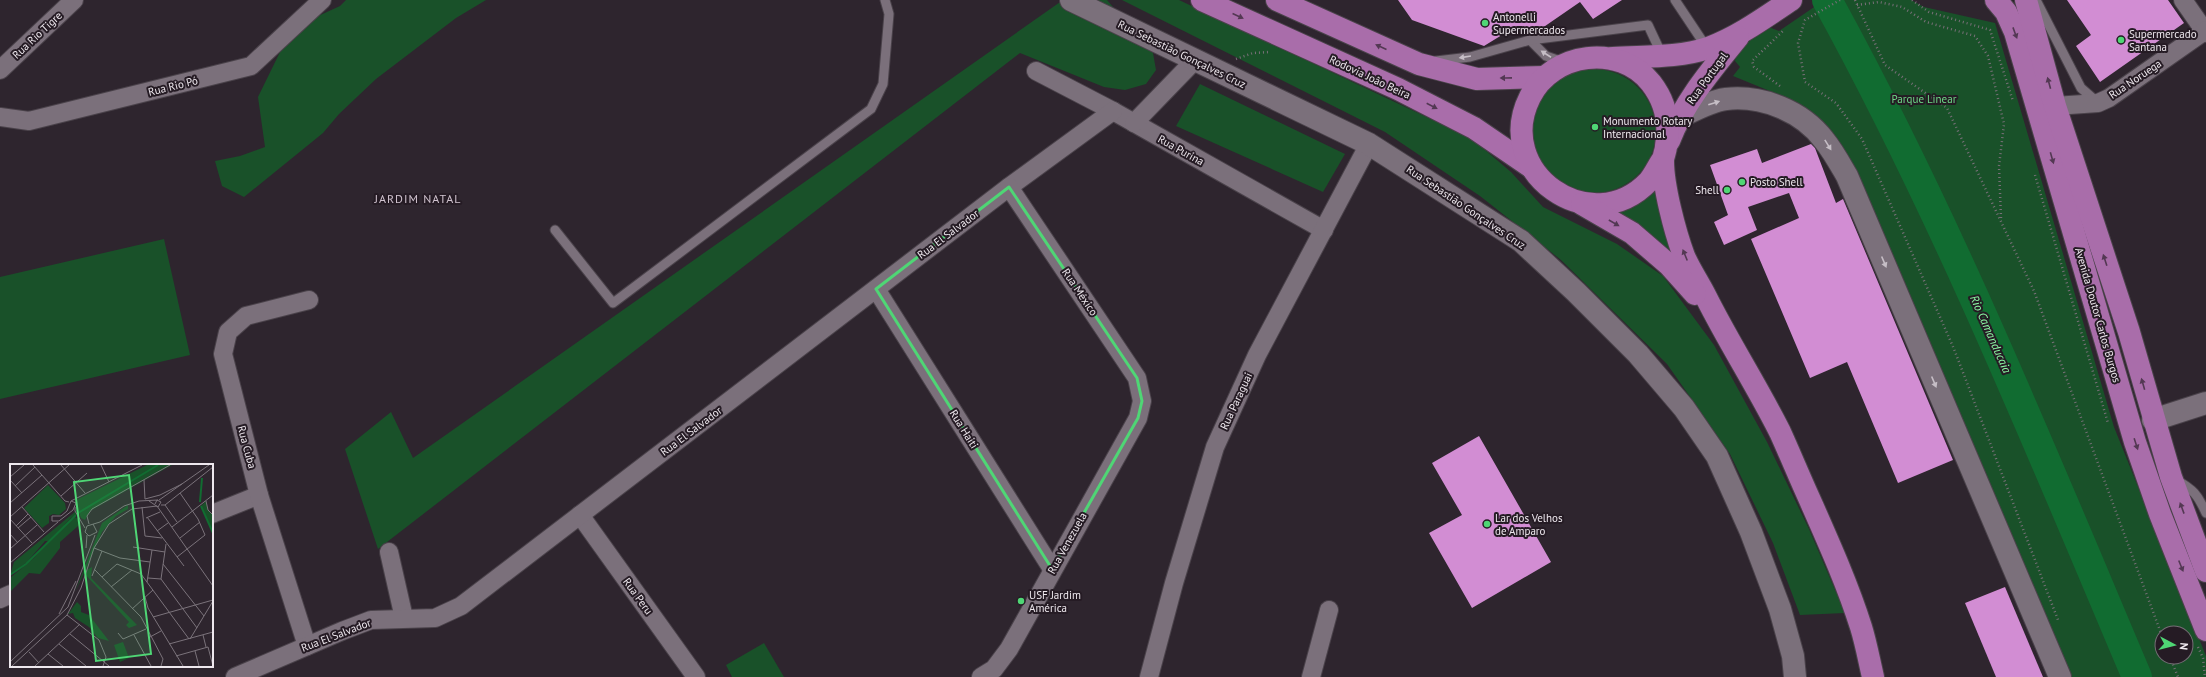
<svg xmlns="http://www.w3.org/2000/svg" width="2206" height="677" font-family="'PT Sans',sans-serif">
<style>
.green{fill:#195129;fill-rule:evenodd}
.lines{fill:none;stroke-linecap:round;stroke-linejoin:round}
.river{stroke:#116c31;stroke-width:30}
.building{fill:#d28dd3}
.service-casing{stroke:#4a424a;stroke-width:11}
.minor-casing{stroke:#4a424a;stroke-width:20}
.tertiary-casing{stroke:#4a424a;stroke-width:24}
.primary-casing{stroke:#4a424a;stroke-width:24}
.path{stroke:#787078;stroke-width:2.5;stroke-dasharray:1 3;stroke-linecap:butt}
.service{stroke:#7b707b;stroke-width:9}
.minor{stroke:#7b707b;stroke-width:18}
.tertiary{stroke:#7b707b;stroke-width:22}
.primary{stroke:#a96daa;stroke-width:22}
.oneway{fill:#533853}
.oneway2{fill:#c6bec6}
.marked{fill:none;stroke:#4fd675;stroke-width:3;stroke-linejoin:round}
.poi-dot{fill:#4fd675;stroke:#251b24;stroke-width:1.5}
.labels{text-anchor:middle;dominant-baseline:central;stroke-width:4;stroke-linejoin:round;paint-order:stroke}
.poi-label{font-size:11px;fill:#eee8ee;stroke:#251b24;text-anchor:start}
.street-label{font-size:11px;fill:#eee8ee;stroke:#251b24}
.park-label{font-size:11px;fill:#6fda88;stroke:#251b24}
.neighbourhood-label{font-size:12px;letter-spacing:1px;fill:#d0c3cf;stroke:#251b24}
.water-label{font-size:12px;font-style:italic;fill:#8cf8a4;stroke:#251b24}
.inset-river{fill:none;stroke:#116c31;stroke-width:2}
.inset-road{fill:none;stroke:#7b737b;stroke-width:1}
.view{fill:#4fd675;fill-opacity:0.15;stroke:#4fd675;stroke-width:2}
.inset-edge{fill:none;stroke:#eee8ee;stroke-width:2}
</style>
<rect width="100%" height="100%" fill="#2e252e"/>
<g class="green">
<path d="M346 0H486L456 18 376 79 339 114 323 133 244 197 222 186 215 161 240 156 265 147 258 97 280 52 316 17 340 6Z"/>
<path d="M1063 0H1107L1153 53 1156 70 1146 84 1125 90 1104 87 1020 53 378 549 345 449 391 412 413 458Z"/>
<path d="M1122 0H1179L1471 138 1511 172 1543 207 1617 244 1663 276 1714 345 1767 442 1809 529 1845 613 1800 615 1773 543 1730 454 1667 364 1561 260 1480 196 1385 132Z"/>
<path d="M1819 0H1911L1924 7 1995 23 2114 427 2206 656V677H2049L1829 151 1797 110 1777 94 1733 76 1740 67 1735 61 1739 33 1753 21 1779 31 1820 3ZM2162 633H2186V657H2162Z"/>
<circle cx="1594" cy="131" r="62"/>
<path d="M1200 84 1345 154 1323 192 1176 126Z"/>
<path d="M1656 181 1693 283 1611 213Z"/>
<path d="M164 239 190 355 0 399V277Z"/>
<path d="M764 643 784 677H732L726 665Z"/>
</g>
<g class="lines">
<path class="river" d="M1827 0C1947 218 2040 448 2137 677"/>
</g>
<g class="building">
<path d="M1398 0H1622L1593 19 1580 2 1535 33 1522 36 1515 27 1484 46 1412 20Z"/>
<path d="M2067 0H2168L2184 23 2100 82 2076 46 2091 35Z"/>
<path d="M1811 144 1815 148 1836 203 1843 199 1953 460 1898 483 1847 362 1810 378 1751 239 1799 218 1789 193 1748 207 1757 230 1724 245 1714 222 1728 215 1710 165 1757 149 1762 163Z"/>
<path d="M1479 436 1551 562 1472 608 1429 533 1462 515 1432 463Z"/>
<path d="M2005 587 2043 677H1996L1965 603Z"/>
</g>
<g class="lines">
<g class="service-casing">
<g id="service">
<path d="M1675 0 1707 48"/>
<path d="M2036 0 2081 88 2097 102"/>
<path d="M1530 40 1546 56 1563 62"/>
<path d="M1436 61 1470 57 1530 40 1648 25 1662 55"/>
<path d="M555 230 613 303 871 109 883 84 889 14 885 0"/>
<path d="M2176 480C2193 489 2198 495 2206 513"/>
</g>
</g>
<g class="minor-casing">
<g id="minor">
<path d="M2183 0 2206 33"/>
<path d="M0 70 74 0"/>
<path d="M1036 71 1113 111 1324 230"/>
<path d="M2055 106 2098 103 2109 98 2206 30"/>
<path d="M0 117 29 121 251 66 322 0"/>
<path d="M1134 123 1195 60"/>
<path d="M876 289 1052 569"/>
<path d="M212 514 259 495"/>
<path d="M580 515 696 677"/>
<path d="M389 552 404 618"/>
<path d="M0 599 11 594"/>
<path d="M307 646 259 495 223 354 228 332 246 316 309 300"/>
<path d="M235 677 342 631 371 620 435 618 461 606 1009 187 1113 111"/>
<path d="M981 677 994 669 1009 649 1138 418 1142 401 1137 378 1009 187"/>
<path d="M1149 677 1174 583 1215 447 1257 355 1369 144"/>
<path d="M1311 677 1329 610"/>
</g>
</g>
<g class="tertiary-casing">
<g id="tertiary">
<path d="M1071 0 1369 144 1521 241 1576 292 1638 354 1684 408 1717 456 1751 532 1780 609 1793 656 1795 677"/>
<path d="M1678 118C1693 111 1710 101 1726 99 1762 95 1802 111 1824 140 1833 151 1840 164 1847 176L2060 677"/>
<path d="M2153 420 2206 403"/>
</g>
</g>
<g class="primary-casing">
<g id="primary">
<path d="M1202 0 1398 89 1474 128 1531 167"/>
<path d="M1277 0 1419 64 1477 79 1545 77"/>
<path d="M1996 0 2006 12 2015 32 2135 442 2160 514 2206 630"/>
<path d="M2026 0 2055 106 2129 332 2171 477 2206 571"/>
<path d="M1613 58C1644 56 1678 58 1708 48 1738 37 1764 18 1791 0"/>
<path d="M1669 141C1684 102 1712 69 1738 37"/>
<path d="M1663 159C1658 166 1654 175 1649 181 1591 242 1492 172 1530 97 1552 52 1620 43 1651 83 1665 101 1670 123 1666 146 1666 151 1663 156 1663 161 1663 186 1675 232 1684 256 1690 270 1699 283 1706 297 1729 343 1757 386 1780 432 1790 454 1799 476 1809 498 1828 541 1847 583 1861 627 1866 643 1869 660 1873 677"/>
<path d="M1582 204 1632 233 1669 265 1695 294"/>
</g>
</g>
<g class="path">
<path d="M1840 0 1805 20 1798 43 1805 82 1836 103 1862 139 1954 349 2058 620"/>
<path d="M1855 0 1885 65 1947 108 2034 291 2162 636"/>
<path d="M1912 0 1929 12 1990 30 2013 101"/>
<path d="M1857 5 1879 2 1902 7 1926 22 1975 36 1988 56 2004 124 1999 166 2001 218"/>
<path d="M1236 59 1253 53 1270 52"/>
<path d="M1780 86 1754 67 1752 61 1784 30"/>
<path d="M2035 175 2108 423"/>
<path d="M2198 647 2203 658 2205 677"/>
<path d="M2170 657 2178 677"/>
</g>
<use href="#service" class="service"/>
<use href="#minor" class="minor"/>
<use href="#tertiary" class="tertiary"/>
<use href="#primary" class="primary"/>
</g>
<defs><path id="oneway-solid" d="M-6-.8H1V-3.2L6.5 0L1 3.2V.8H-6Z"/></defs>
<g class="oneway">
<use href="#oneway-solid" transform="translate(1238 16) rotate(25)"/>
<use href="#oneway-solid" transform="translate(2015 33) rotate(70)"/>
<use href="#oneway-solid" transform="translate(1381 47) rotate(-156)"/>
<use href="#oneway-solid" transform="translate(1506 78) rotate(179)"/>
<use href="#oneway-solid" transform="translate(2049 83) rotate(-105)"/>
<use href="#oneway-solid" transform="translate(1432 106) rotate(27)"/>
<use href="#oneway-solid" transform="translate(2052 158) rotate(74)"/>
<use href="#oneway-solid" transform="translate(1614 223) rotate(30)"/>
<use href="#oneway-solid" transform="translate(1685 255) rotate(-112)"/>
<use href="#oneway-solid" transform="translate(2105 260) rotate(-108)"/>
<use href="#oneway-solid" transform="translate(2143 384) rotate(-106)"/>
<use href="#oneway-solid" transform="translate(2136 444) rotate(72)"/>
<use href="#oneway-solid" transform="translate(2182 508) rotate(-110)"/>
<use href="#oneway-solid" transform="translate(2181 566) rotate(68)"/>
</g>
<g class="oneway2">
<use href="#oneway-solid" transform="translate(1546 54) rotate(-147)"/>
<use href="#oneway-solid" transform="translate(1465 57) rotate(171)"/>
<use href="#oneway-solid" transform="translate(1714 103) rotate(-18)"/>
<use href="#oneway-solid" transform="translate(1828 145) rotate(58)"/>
<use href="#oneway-solid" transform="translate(1884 262) rotate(67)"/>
<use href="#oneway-solid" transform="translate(1934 382) rotate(67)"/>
</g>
<path class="marked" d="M1009 187 1137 378 1142 401 1138 418 1052 569 876 289Z"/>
<g class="poi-dot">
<circle cx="1485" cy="23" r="4"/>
<circle cx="2121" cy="40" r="4"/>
<circle cx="1595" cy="127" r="4"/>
<circle cx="1742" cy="182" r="4"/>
<circle cx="1727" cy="190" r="4"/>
<circle cx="1487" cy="524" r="4"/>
<circle cx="1021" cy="601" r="4"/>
</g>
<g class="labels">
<g class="poi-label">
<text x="1493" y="17">Antonelli<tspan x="1493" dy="13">Supermercados</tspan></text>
<text x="2129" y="34">Supermercado<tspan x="2129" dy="13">Santana</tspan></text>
<text x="1603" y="121">Monumento Rotary<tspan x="1603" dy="13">Internacional</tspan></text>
<text x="1750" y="182">Posto Shell</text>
<text x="1719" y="190" text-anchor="end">Shell</text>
<text x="1495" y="518">Lar dos Velhos<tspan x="1495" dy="13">de Amparo</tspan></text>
<text x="1029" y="595">USF Jardim<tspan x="1029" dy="13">América</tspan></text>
</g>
<g class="street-label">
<text transform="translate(37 35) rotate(-43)">Rua Rio Tigre</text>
<text transform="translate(1182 54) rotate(26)">Rua Sebastião Gonçalves Cruz</text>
<text transform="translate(1370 77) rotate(25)">Rodovia João Beira</text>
<text transform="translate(1707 78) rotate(-54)">Rua Portugal</text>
<text transform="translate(2135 79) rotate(-34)">Rua Noruega</text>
<text transform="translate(173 86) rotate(-14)">Rua Rio Pó</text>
<text transform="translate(1181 150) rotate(29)">Rua Purina</text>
<text transform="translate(1466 207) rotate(34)">Rua Sebastião Gonçalves Cruz</text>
<text transform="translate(948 234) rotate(-37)">Rua El Salvador</text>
<text transform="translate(1080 292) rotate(56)">Rua México</text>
<text transform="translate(2098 315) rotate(74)">Avenida Doutor Carlos Burgos</text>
<text transform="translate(1236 401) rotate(-65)">Rua Paraguai</text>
<text transform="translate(964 429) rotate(58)">Rua Haiti</text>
<text transform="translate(691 431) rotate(-37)">Rua El Salvador</text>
<text transform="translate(247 447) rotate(75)">Rua Cuba</text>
<text transform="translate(1067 543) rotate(-61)">Rua Venezuela</text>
<text transform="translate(638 596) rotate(54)">Rua Peru</text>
<text transform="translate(336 635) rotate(-21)">Rua El Salvador</text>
</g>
<g class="park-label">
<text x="1924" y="99">Parque Linear</text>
</g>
<g class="neighbourhood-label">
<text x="418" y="198">JARDIM NATAL</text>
</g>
<g class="water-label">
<text transform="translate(1991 334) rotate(66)">Rio Camanducaia</text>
</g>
</g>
<g transform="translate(10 464)">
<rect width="203" height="203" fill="#2e252e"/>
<path d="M137 1H162L80 47 75 56 71 54 69 49 61 54 54 61 65 53 69 56 68 62 50 78V84L30 110 19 109 0 128V114L24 94 38 77H35L17 98 0 111 4 98 66 47 68 35ZM38 21 55 39 56 45 49 51 43 50 39 52V59L32 64 14 44ZM196 37 198 46 203 51V67L191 42ZM118 41V45L106 52 92 68 75 107 82 103 81 114 127 161 119 164 116 161 119 158 74 109 65 128 92 59ZM67 138 71 142V148L79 151 99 177 88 174 79 163 65 154 63 149 58 150ZM113 178 119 194 110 198 104 181Z" fill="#195129"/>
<path class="inset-river" d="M190 38 192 14M191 42 203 69M68 49 148 1M0 111 16 100 66 51"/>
<path class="inset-road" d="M23 1 55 37 59 38M51 1 75 29M91 1 99 18M0 13 14 1M0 16 12 29M134 16 135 35M5 22 25 3M51 32 77 9M135 35 150 31 172 20M149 36 199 1M61 37 132 1M61 37 66 39 63 46 49 57H42V52H51L57 47ZM139 37 148 43 151 38 147 36 145 40M196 37 198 46 203 51M0 39 32 11M151 41H155L203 3M155 41 167 58M147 42 203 122M12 43 34 68M65 43V47L75 64M132 43 135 72 152 74M0 53 59 1M137 53 174 102M136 54 150 48M0 55 22 79M79 60 77 52 82 45 160 1M83 60 87 68 79 72 75 68 77 62 90 58 114 42 129 37 148 36M6 62 18 50M162 63 203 31M8 64 21 53M147 67 158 59M0 70 8 79M170 74 190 58M123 83 155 88M76 84 77 71M84 84 110 94 140 98M0 85 27 61M167 93 195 71 188 55 170 29M0 99 48 58M153 100 194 152M84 105 131 153 153 195 151 202M82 112 92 87M92 113 107 100 131 110 179 175M138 114 151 115M151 115 187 164M151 115 156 80M137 118 142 86M101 123 122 106M135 133 138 144 173 202M122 145 143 126M49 150 66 117M57 151 89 176 96 193 93 202M143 153 203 136M108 169 113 175 136 165M60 170 99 202M124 171 141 202M193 171 196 183M140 173 151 167M180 175 203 137M49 180 76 202M159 180 203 168M185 187 189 202M19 188 29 199M38 190 53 202M166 192 198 183 203 202M0 198 58 143 85 71M2 202 57 151 71 124 84 84 99 60 122 45 147 42M25 202 70 160"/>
<path class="view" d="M119 11 141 190 86 197 64 18Z"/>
<rect width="203" height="203" class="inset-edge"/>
</g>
<g transform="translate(2174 645) rotate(97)"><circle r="19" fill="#251b24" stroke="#756d75"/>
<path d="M0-3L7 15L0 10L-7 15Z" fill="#4fd675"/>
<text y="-6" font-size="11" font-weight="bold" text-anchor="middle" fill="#eee8ee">N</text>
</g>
</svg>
